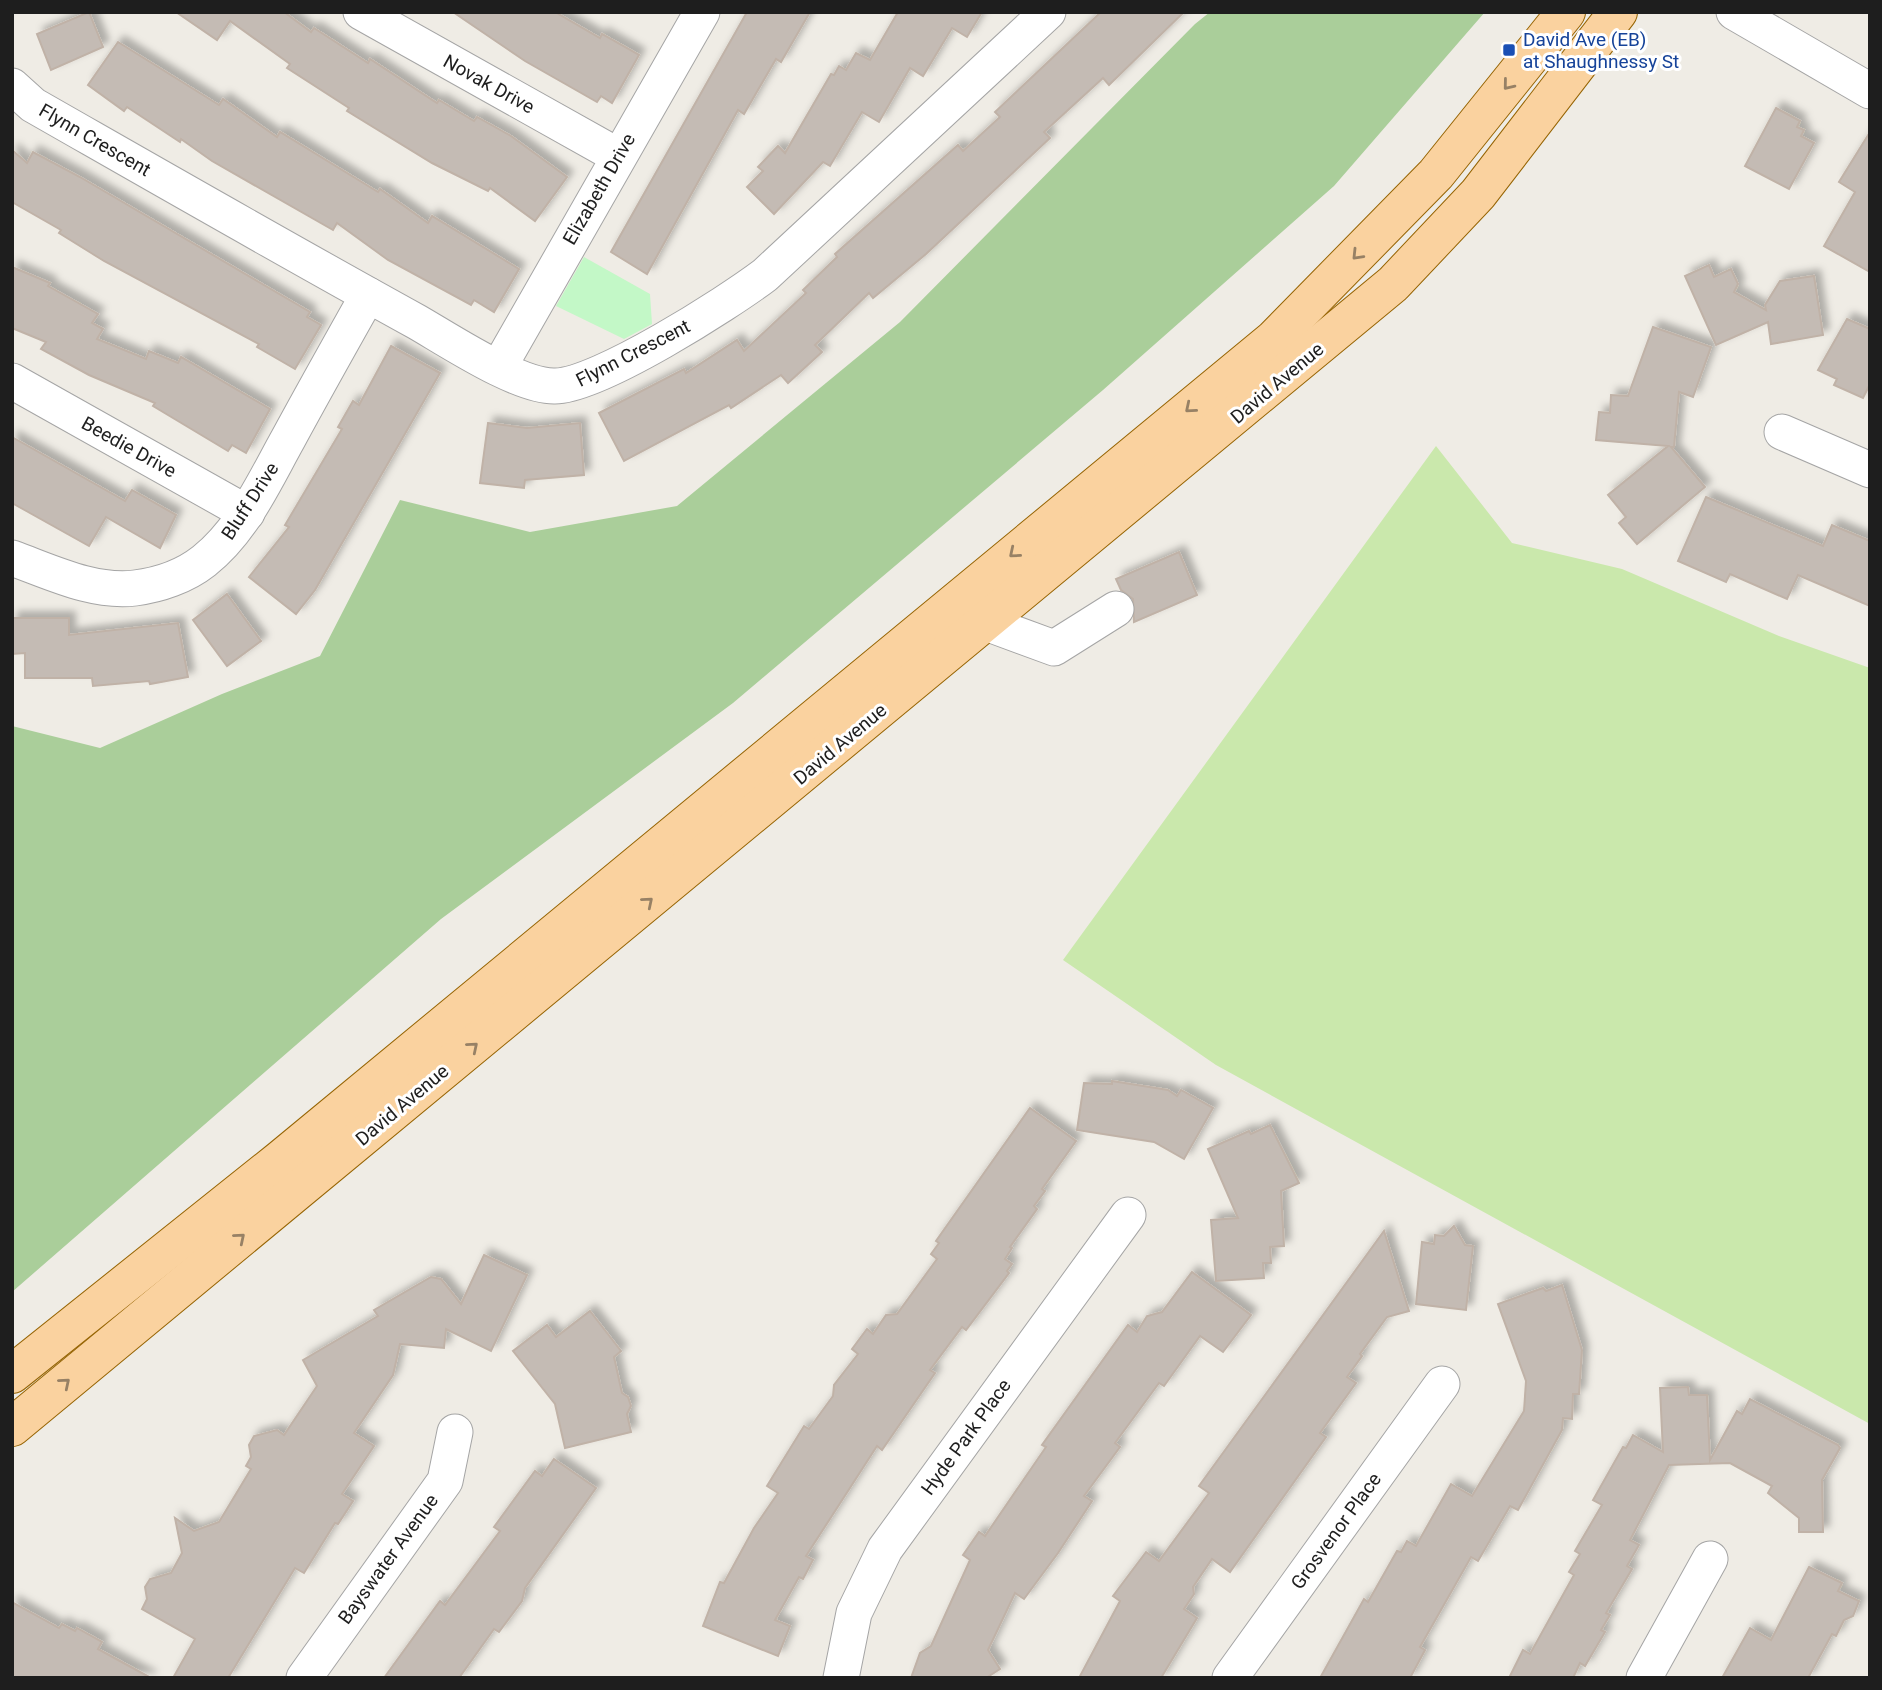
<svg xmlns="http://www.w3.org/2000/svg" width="1882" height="1690" font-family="Roboto,sans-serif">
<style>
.grass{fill:#cae8ac}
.forest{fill:#aace9a}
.park{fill:#c3f8c7}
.building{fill:#c4bbb4;stroke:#c0b2a7;stroke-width:2;filter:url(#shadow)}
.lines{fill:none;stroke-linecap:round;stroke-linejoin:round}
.minor-casing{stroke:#a5a5a5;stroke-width:37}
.major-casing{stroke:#966403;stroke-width:40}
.minor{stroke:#fff;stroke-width:35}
.major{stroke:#fad29f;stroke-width:38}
.oneway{stroke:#978165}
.transit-dot{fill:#1a4fb4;stroke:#fff;stroke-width:2.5}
.labels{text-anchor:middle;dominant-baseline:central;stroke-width:6;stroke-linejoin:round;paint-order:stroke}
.transit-label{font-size:19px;fill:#164399;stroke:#fff;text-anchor:start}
.street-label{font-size:19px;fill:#1e1e1e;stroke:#fff}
</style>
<defs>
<filter id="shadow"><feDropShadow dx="6" dy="-6" stdDeviation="3.5" flood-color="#0004"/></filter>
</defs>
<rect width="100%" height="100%" fill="#efece5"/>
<path class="grass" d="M1436 446 1512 543 1622 569 1779 636 1870 668V1424L1216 1065 1063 960Z"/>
<path class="forest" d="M1210 12H1485L1334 186 1103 390 733 703 441 919 12 1292V726L100 748 222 694 320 656 400 500 530 532 677 506 900 322 1195 24Z"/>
<path class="park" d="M584 257 650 294 652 324 624 339 556 306Z"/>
<g class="building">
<path d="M89 12 103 47 51 70 37 34Z"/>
<path d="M176 12H284L311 32 314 28 368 63 370 59 437 103 439 100 474 121 477 117 511 136 567 177 535 221 490 188 488 191 432 163 347 111 349 108 287 68 290 64 230 21 217 40Z"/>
<path d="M453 12H555L600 38 602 34 639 55 612 103 601 96 597 102 525 61Z"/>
<path d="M747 12H810L781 62 776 59 744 114 738 110 647 274 611 252Z"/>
<path d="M898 12H982L967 37 952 28 923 76 910 68 879 122 862 112 830 166 823 162 774 214 747 187 763 171 758 167 778 146 785 153 831 74 834 75 839 66 846 70 856 53 870 60Z"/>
<path d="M1101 12H1184L1109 85 1103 78 1044 132 1050 138 926 254 873 298 869 293 815 345 822 352 788 383 781 375 731 408 729 405 624 461 599 413 684 369 686 373 737 340 744 351 806 293 803 290 837 257 835 254 958 145 963 151 1000 117 995 112Z"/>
<path d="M118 42 219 105 223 99 277 137 280 132 378 192 380 189 428 223 432 216 519 269 494 312 474 300 471 305 388 260 337 223 333 230 212 161 181 139 180 142 127 107 124 111 88 85Z"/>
<path d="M1776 108 1800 121 1797 127 1804 130 1801 136 1814 143 1789 189 1745 166Z"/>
<path d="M1870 132V272L1824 246 1855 192 1839 182Z"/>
<path d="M12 150 27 163 33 152 80 177 310 312 307 317 321 325 295 369 257 347 259 344 104 261 59 233 61 230 12 202Z"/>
<path d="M1709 265 1714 277 1731 269 1738 284 1734 292 1766 310 1765 305 1780 281 1814 276 1823 335 1771 344 1768 322 1716 345 1685 276Z"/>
<path d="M12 267 50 283 48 286 98 314 92 323 103 329 97 339 146 359 149 351 178 363 181 357 270 409 246 453 232 445 228 451 153 406 155 403 89 375 41 349 46 342 12 328Z"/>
<path d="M1847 319 1870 329V384L1863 398 1834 385 1837 379 1818 370Z"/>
<path d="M1653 327 1711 347 1693 397 1679 392 1674 447H1671L1705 487 1637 544 1619 523 1626 517 1608 495 1668 446 1596 440 1599 412 1610 413 1611 395 1628 396Z"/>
<path d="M391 346 440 373 315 590 296 614 249 577 289 527 285 525 342 429 338 427 353 401 359 405Z"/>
<path d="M488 423 527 428 580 423 584 475 525 480 524 488 480 483Z"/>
<path d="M12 437 125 501 132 490 176 515 160 548 106 517 89 546 12 503Z"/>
<path d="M1706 497 1823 546 1832 525 1870 541V606L1798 575 1787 599 1730 574 1726 582 1678 561Z"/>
<path d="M1179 552 1197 595 1134 622 1133 599 1121 590 1116 579Z"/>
<path d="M227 594 261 641 227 666 193 620Z"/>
<path d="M12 618H69V635L178 623 188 677 150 684 149 681 93 686 92 678H25V653L12 654Z"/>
<path d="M1112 1081 1168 1090 1177 1096 1181 1090 1213 1108 1184 1159 1154 1142 1077 1130 1084 1083 1112 1084Z"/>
<path d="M1030 1108 1076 1141 1042 1189 1045 1191 1034 1206 1037 1209 1010 1247 1012 1248 1005 1259 1012 1264 1007 1271 1009 1273 966 1330 962 1327 930 1370 935 1373 882 1450 877 1446 806 1556 813 1560 803 1579 799 1577 775 1620 790 1626 778 1656 703 1626 720 1582 724 1583 754 1528 778 1493 767 1486 804 1426 809 1429 833 1396 834 1385 858 1354 852 1349 867 1329 873 1334 886 1315 897 1314 937 1259 931 1254 939 1243 936 1241Z"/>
<path d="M1270 1125 1299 1183 1281 1191 1284 1246 1270 1247 1271 1263H1263L1264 1278 1216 1281 1211 1220 1238 1218 1208 1149 1249 1131 1251 1134Z"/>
<path d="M1454 1226 1465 1245 1473 1246 1466 1310 1416 1304 1422 1242 1434 1244 1435 1235 1444 1236Z"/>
<path d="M1384 1231 1409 1311 1387 1317 1360 1354 1362 1356 1347 1377 1356 1383 1320 1433 1326 1437 1230 1572 1212 1559 1193 1587 1194 1594 1184 1609 1197 1618 1161 1678H1079L1120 1601 1113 1596 1146 1552 1159 1561 1209 1493 1199 1486Z"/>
<path d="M484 1255 527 1275 491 1351 446 1329 444 1348 400 1344 393 1375 354 1433 374 1446 342 1494 353 1501 338 1524 335 1523 304 1573 295 1568 228 1678H173L195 1639 142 1609 147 1599 145 1587 150 1579 171 1573 182 1553 175 1518 194 1531 219 1522 251 1469 246 1466 251 1457 249 1445 254 1436 277 1430 284 1435 317 1386 303 1360 378 1316 374 1310 431 1277 441 1279 461 1304Z"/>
<path d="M1192 1272 1251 1315 1223 1352 1200 1336 1164 1386 1159 1383 1115 1443 1120 1447 1084 1496 1092 1501 1058 1553 1024 1599 1015 1593 988 1650 1000 1669 986 1678H911L920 1653 931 1646 970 1560 963 1555 979 1532 985 1536 1046 1447 1042 1445 1128 1325 1137 1332 1147 1316 1162 1312Z"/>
<path d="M1562 1285 1582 1350 1579 1394H1573L1572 1419 1563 1418 1562 1430 1518 1510 1510 1506 1478 1561 1471 1557 1420 1647 1425 1650 1410 1678H1320L1364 1599 1368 1602 1397 1551 1401 1552 1407 1541 1416 1546 1451 1484 1472 1496 1524 1411 1526 1381 1498 1304 1543 1288 1546 1291Z"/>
<path d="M590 1311 621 1351 614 1357 622 1393 628 1397 631 1406 627 1414 631 1432 565 1448 555 1404 513 1351 547 1325 556 1337Z"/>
<path d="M1688 1387 1689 1395H1707L1710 1460 1737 1411 1742 1414 1750 1399 1838 1445 1840 1448 1822 1480 1823 1532H1799V1518L1768 1493 1772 1486 1730 1463 1669 1465 1630 1540 1639 1545 1627 1566 1632 1569 1606 1613 1610 1615 1601 1630 1605 1632 1585 1666 1580 1663 1573 1678H1509L1523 1650 1530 1654 1574 1575 1569 1572 1580 1554 1575 1551 1602 1505 1593 1500 1623 1447 1626 1448 1633 1435 1663 1452 1660 1388Z"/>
<path d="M554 1459 596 1488 525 1588 522 1601 499 1632 494 1629 459 1678H384L440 1601 445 1605 500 1531 494 1527 535 1471 542 1476Z"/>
<path d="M1809 1567 1842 1583 1838 1591 1859 1601 1853 1616 1844 1620 1836 1636 1832 1634 1808 1678H1722L1750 1628 1771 1640Z"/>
<path d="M12 1602 59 1628 62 1624 75 1631 77 1628 102 1642 98 1649 151 1678H12Z"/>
</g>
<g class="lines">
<g class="minor-casing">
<g id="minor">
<path d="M361 12 618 156"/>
<path d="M1734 12 1870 91"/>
<path d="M12 86 33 105C161 178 288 251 417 322 450 341 519 387 555 386 598 386 728 303 765 275L1048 12"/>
<path d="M499 367 702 12"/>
<path d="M12 381 247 513"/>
<path d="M1782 432 1870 470"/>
<path d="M12 558C51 572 93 593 135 588 159 585 185 576 204 561 243 530 264 482 288 439 314 391 341 343 368 295"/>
<path d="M986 623 1054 648 1116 609"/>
<path d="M304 1678 445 1481 455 1432"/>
<path d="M841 1678 854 1613 885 1549 1128 1215"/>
<path d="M1230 1678 1442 1384"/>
<path d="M1644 1678 1710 1559"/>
</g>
</g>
<g class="major-casing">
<g id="major">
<path d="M12 1374 280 1160 1273 340 1436 174 1566 12"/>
<path d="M12 1427 1393 284 1478 194 1618 12"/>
</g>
</g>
<use href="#minor" class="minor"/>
<use href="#major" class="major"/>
</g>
<defs><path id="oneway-chevron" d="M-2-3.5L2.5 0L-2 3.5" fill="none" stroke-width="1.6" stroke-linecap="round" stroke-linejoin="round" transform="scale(1.75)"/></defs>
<g class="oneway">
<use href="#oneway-chevron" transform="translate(1508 85) rotate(129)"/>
<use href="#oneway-chevron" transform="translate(1357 255) rotate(134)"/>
<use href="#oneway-chevron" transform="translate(1190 408) rotate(140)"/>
<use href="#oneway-chevron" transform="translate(1014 553) rotate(140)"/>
<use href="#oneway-chevron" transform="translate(648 902) rotate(-40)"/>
<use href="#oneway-chevron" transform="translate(473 1047) rotate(-40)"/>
<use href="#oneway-chevron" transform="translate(240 1238) rotate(-40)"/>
<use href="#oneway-chevron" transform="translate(65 1383) rotate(-40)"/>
</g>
<rect class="transit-dot" x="1502" y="43" width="14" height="14" rx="3.5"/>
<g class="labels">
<g class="transit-label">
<text x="1523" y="39">David Ave (EB)<tspan x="1523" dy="22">at Shaughnessy St</tspan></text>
</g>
<g class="street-label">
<text transform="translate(489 84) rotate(29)">Novak Drive</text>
<text transform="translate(95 140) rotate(30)">Flynn Crescent</text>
<text transform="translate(599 189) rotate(-60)">Elizabeth Drive</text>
<text transform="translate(633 353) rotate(-27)">Flynn Crescent</text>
<text transform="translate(1277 383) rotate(-40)">David Avenue</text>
<text transform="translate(129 447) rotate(29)">Beedie Drive</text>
<text transform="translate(250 501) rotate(-57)">Bluff Drive</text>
<text transform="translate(840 744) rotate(-40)">David Avenue</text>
<text transform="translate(402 1105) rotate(-40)">David Avenue</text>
<text transform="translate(966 1437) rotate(-54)">Hyde Park Place</text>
<text transform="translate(1336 1531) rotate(-54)">Grosvenor Place</text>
<text transform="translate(388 1559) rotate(-54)">Bayswater Avenue</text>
</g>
</g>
<rect width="1882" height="1690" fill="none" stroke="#1e1e1e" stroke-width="28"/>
</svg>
